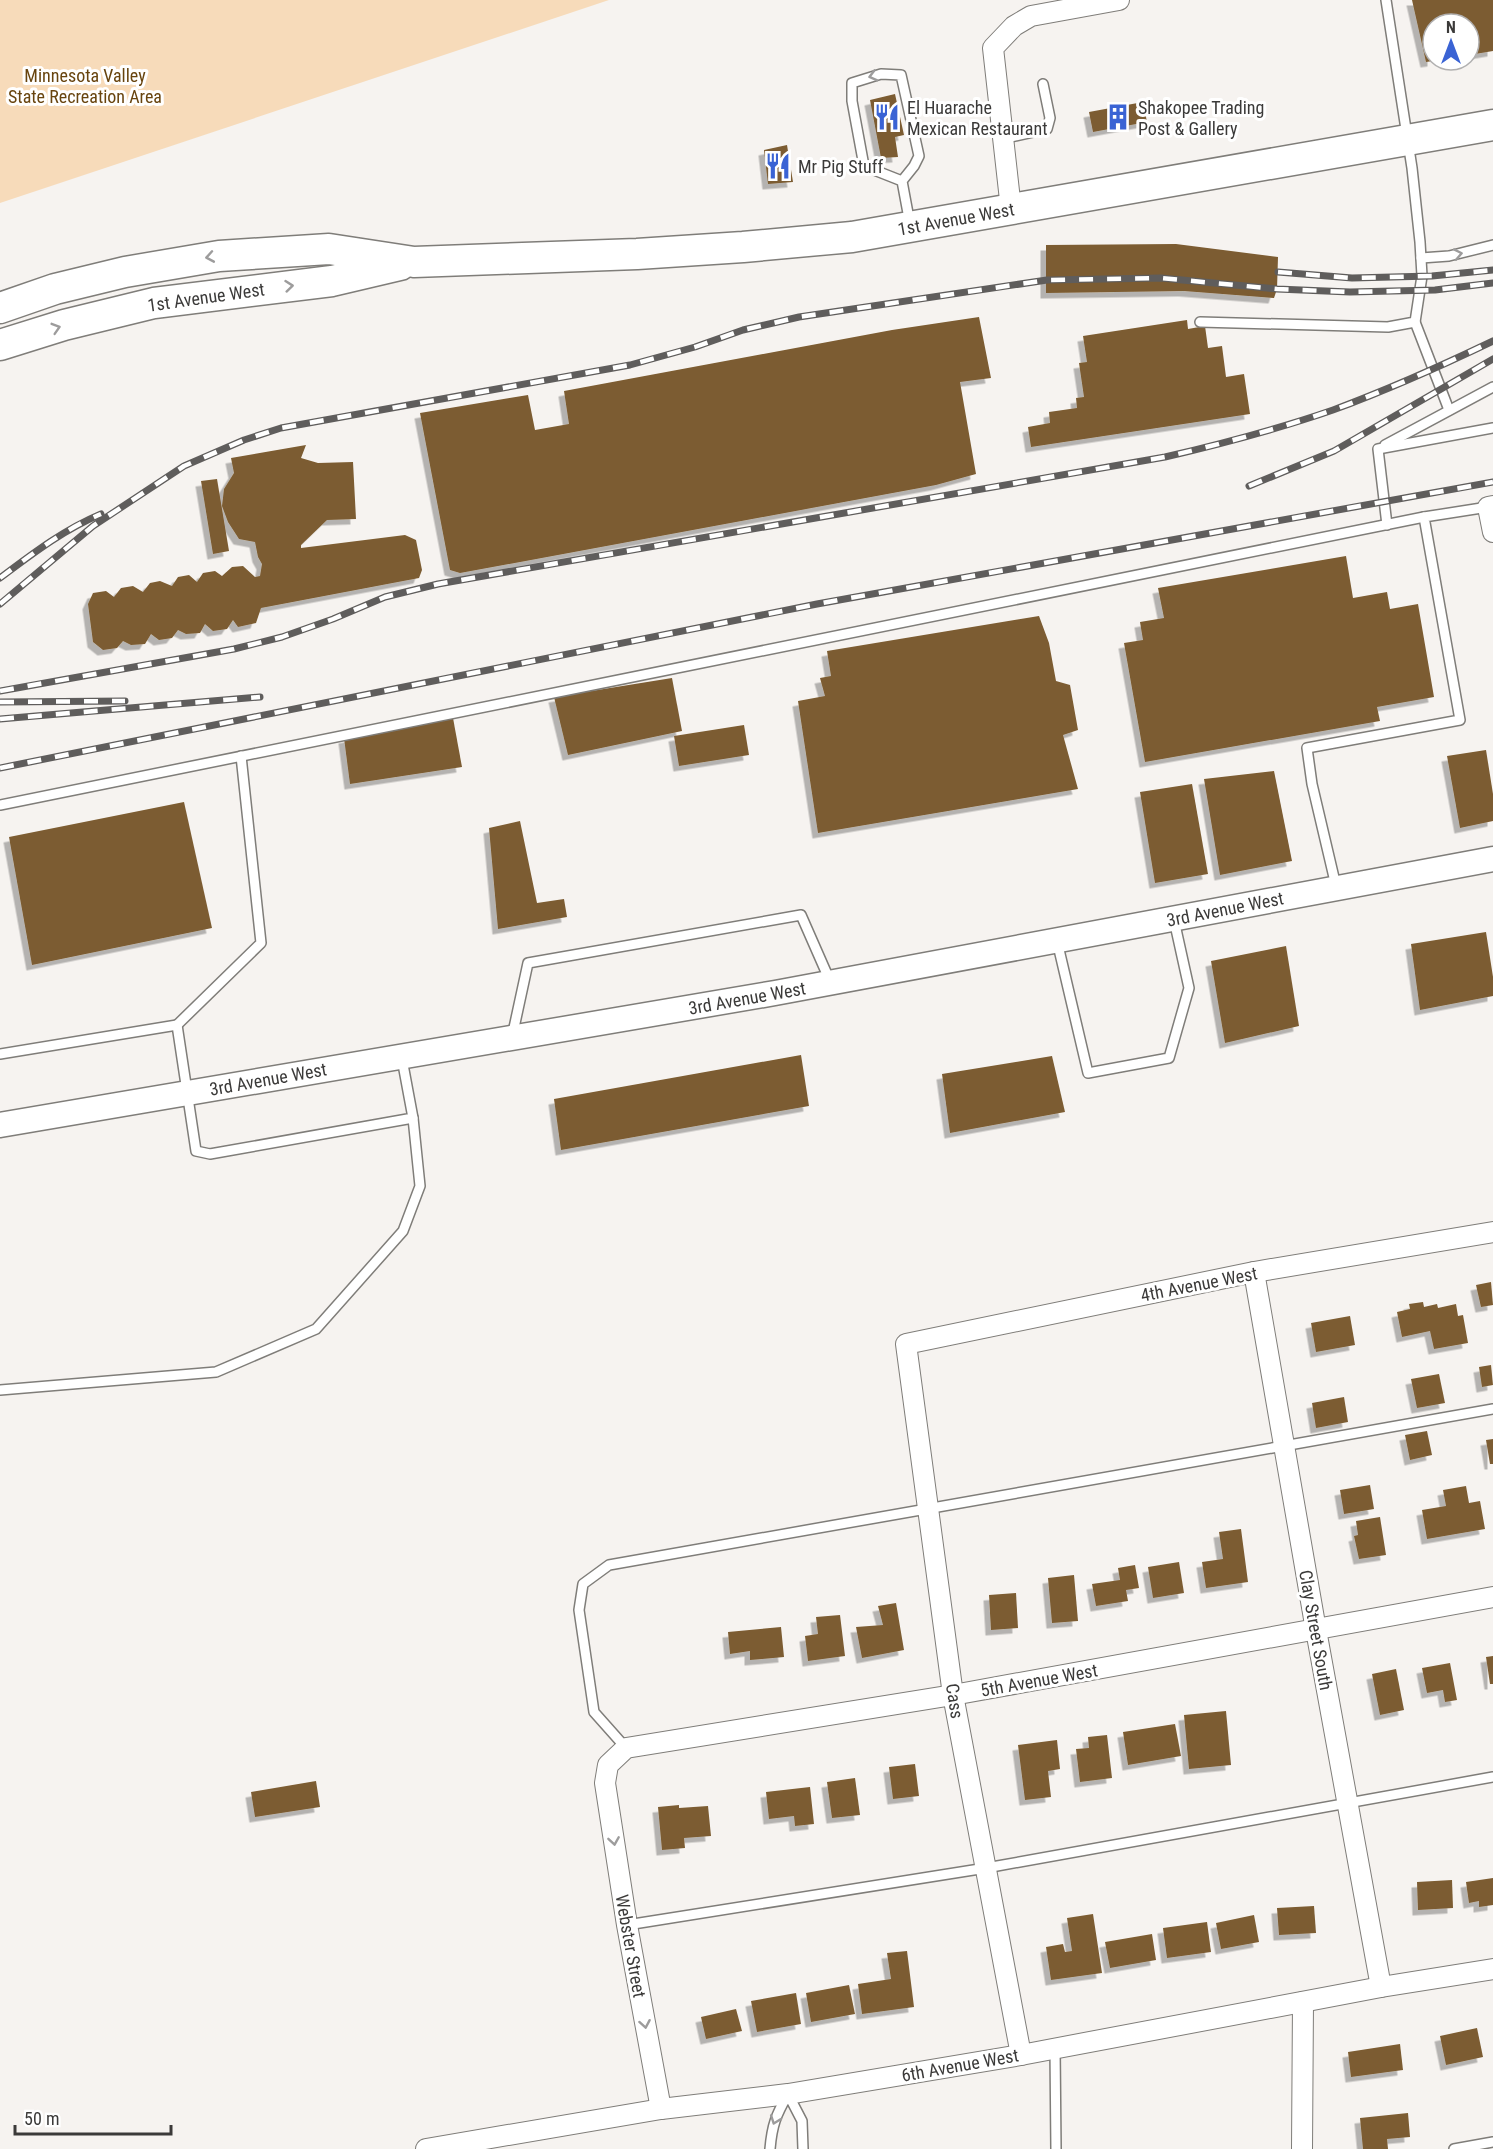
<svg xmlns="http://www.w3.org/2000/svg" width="1493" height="2149" font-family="'Roboto Condensed',sans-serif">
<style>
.green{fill:#f7dbba}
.building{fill:#7c5c31;filter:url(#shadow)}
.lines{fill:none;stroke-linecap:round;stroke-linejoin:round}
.service-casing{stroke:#7f7d79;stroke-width:12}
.minor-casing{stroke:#7f7d79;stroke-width:22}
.tertiary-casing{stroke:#7f7d79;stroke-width:27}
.primary-casing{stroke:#7f7d79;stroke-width:33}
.service{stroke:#fff;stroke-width:9}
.minor{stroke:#fff;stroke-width:20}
.tertiary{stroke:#fff;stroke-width:24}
.primary{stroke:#fff;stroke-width:30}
.rail-casing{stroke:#5f5d5c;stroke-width:7}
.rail{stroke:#fff;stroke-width:4.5;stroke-dasharray:14;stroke-linecap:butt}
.oneway{stroke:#9d9c9c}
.labels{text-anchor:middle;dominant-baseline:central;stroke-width:6;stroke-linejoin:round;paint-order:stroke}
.park-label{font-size:18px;fill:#68440e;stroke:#fff}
.poi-label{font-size:18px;fill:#3b3a39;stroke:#fff;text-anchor:start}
.street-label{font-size:18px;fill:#3b3a39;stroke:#fff}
</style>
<defs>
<filter id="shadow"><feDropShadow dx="-5.5" dy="5.5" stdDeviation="0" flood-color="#0004"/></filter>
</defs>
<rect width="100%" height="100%" fill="#f6f3f0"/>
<path class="green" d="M0 0H609L0 203Z"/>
<g class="building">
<path d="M1412 0H1493V51L1469 55V24H1433V61L1426 62Z"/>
<path d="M895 94 904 135 895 137 898 157 881 158 870 100Z"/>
<path d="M1143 102 1147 122 1093 132 1089 112Z"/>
<path d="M787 145 793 182 768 184 764 150Z"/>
<path d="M1176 244 1278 257 1277 289 1274 298 1184 291 1046 293V245Z"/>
<path d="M979 317 991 378 960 382 976 474 936 485 460 573 450 570 420 413 528 395 535 430 569 424 564 391 892 330Z"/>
<path d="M1187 320 1188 329 1205 326 1208 348 1222 346 1226 377 1244 374 1250 414 1031 447 1028 427 1050 423 1049 412 1077 408 1076 398 1084 397 1079 363 1087 362 1083 336Z"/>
<path d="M306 445 301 458 318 463 353 462 356 519 327 520 301 545V548L405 535 416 540 422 570 419 578 261 608 256 623 238 627 233 620 227 629 213 631 205 624 200 633 186 634 178 630 172 638 159 640 151 634 145 644 131 645 123 641 117 648 103 650 93 642 88 604 93 593 106 591 114 597 121 588 133 586 143 592 150 583 160 581 172 586 178 577 189 575 197 582 203 573 215 571 222 576 232 567 243 566 255 577 260 576 262 564 258 557 255 542 239 539 228 522 222 506 224 489 234 473 231 458Z"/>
<path d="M217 479 229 551 213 554 201 481Z"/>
<path d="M1346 556 1353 598 1387 592 1390 609 1418 604 1434 697 1377 707 1380 721 1145 762 1124 643 1143 640 1140 622 1164 618 1158 588Z"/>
<path d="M1039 616 1049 643 1056 681 1070 685 1078 730 1063 735 1078 789 818 833 798 701 825 696 820 678 831 676 827 651Z"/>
<path d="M672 678 682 731 568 755 554 697Z"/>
<path d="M453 718 462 767 350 784 344 738Z"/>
<path d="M744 725 749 755 679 766 674 736Z"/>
<path d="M1486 750 1493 794V821L1460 828 1447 756Z"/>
<path d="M1274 771 1292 861 1220 875 1204 779Z"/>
<path d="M1192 784 1208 874 1155 883 1140 792Z"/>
<path d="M184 802 212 928 32 965 9 837Z"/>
<path d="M520 821 537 903 564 899 567 917 498 929 489 828Z"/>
<path d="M1486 932 1493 977V996L1420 1010 1411 944Z"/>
<path d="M1286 946 1299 1026 1225 1043 1211 961Z"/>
<path d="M801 1055 809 1106 561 1150 554 1099Z"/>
<path d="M1052 1056 1065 1112 950 1133 942 1074Z"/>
<path d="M1491 1282 1493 1305 1481 1307 1476 1285Z"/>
<path d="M1423 1302 1424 1307 1437 1304 1438 1308 1456 1304 1458 1316 1463 1315 1468 1343 1434 1349 1430 1331 1402 1337 1397 1312 1410 1309 1409 1304Z"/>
<path d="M1350 1316 1355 1345 1316 1352 1311 1323Z"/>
<path d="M1491 1365 1493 1385 1482 1387 1479 1367Z"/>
<path d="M1439 1374 1445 1403 1417 1408 1411 1379Z"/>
<path d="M1344 1397 1348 1422 1316 1428 1312 1403Z"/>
<path d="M1427 1431 1432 1455 1410 1460 1405 1435Z"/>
<path d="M1493 1439V1464H1490L1486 1440Z"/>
<path d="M1370 1485 1374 1509 1344 1514 1340 1490Z"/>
<path d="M1466 1486 1469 1503 1480 1501 1485 1529 1427 1539 1422 1510 1446 1506 1443 1490Z"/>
<path d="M1380 1517 1386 1555 1359 1559 1354 1536 1358 1535 1356 1521Z"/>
<path d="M1241 1529 1248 1582 1206 1588 1202 1562 1223 1559 1219 1532Z"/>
<path d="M1179 1562 1184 1593 1153 1598 1148 1567Z"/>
<path d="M1135 1565 1139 1588 1126 1590 1128 1601 1096 1606 1092 1584 1120 1580 1118 1568Z"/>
<path d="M1074 1575 1078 1621 1052 1623 1048 1578Z"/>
<path d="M1016 1593 1018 1628 991 1630 989 1595Z"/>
<path d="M896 1603 904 1650 862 1658 856 1627 883 1625 878 1606Z"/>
<path d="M840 1615 845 1656 808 1661 805 1636 818 1634 816 1617Z"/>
<path d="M781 1627 784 1657 750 1660V1651L730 1654 728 1632Z"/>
<path d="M1493 1656V1684H1490L1486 1657Z"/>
<path d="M1450 1663 1457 1700 1445 1702 1443 1690 1427 1693 1422 1668Z"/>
<path d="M1396 1669 1404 1710 1380 1715 1372 1674Z"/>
<path d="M1226 1711 1231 1765 1189 1769 1184 1715Z"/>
<path d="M1175 1724 1181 1756 1128 1765 1123 1732Z"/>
<path d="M1107 1735 1112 1778 1080 1782 1076 1749 1089 1748 1088 1737Z"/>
<path d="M1057 1740 1060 1769 1048 1771 1051 1797 1025 1800 1018 1745Z"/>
<path d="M915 1764 919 1796 893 1799 889 1767Z"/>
<path d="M855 1778 860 1815 832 1818 827 1782Z"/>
<path d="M316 1781 320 1807 255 1817 251 1792Z"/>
<path d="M810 1787 814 1824 795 1826 794 1816 769 1819 766 1792Z"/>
<path d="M679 1805V1808L708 1806 711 1836 684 1838 685 1848 662 1850 658 1807Z"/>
<path d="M1493 1878V1905L1479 1907V1901L1469 1903 1466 1882Z"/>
<path d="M1452 1880 1453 1908 1418 1910 1417 1882Z"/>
<path d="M1314 1906 1316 1933 1279 1935 1277 1908Z"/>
<path d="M1093 1914 1102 1973 1051 1980 1046 1947 1063 1944 1065 1952 1072 1951 1067 1918Z"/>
<path d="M1254 1915 1259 1942 1221 1949 1216 1923Z"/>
<path d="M1207 1922 1211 1952 1167 1958 1163 1928Z"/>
<path d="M1152 1934 1156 1960 1110 1968 1105 1942Z"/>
<path d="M907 1951 914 2007 862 2014 858 1984 891 1979 887 1953Z"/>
<path d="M849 1985 855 2014 811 2022 806 1993Z"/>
<path d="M796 1993 801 2024 757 2032 751 2001Z"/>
<path d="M736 2009 742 2031 706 2039 701 2017Z"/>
<path d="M1477 2028 1483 2057 1446 2065 1440 2036Z"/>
<path d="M1400 2044 1403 2070 1351 2077 1348 2052Z"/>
<path d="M1408 2113 1410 2137 1387 2139 1388 2149H1363L1360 2118Z"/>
</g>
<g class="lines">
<g class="service-casing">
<g id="service">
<path d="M1002 139 1047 129 1050 118 1043 84"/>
<path d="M902 181 864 166 852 101V83L881 74 901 75 919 156 914 166 902 181 910 224"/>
<path d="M1421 258 1449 256 1493 245"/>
<path d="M1200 322 1388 327 1415 322 1422 276 1420 242 1412 168 1386 0"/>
<path d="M1415 322 1449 410"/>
<path d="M1385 445 1493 387"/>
<path d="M1387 525 1378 449 1493 428"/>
<path d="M0 805 1424 517"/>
<path d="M1336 886 1312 784 1307 748 1460 720 1424 517 1488 507"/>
<path d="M1057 941 1088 1073 1169 1058 1189 988 1174 920"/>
<path d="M177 1025 261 943 241 756"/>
<path d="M512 1037 528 963 801 915 830 981"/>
<path d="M0 1054 177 1025 196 1151 210 1154 413 1118 402 1059"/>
<path d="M0 1390 216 1372 316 1329 403 1231 420 1186 413 1118"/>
<path d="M626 1748 594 1712 579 1610 583 1584 609 1565 1493 1409"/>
<path d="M627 1925 986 1868 1493 1777"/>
<path d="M1055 2048 1056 2149"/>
<path d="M788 2094 802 2121 803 2149"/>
<path d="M770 2149C772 2125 776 2115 788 2094"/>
<path d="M1454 2149 1493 2142"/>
</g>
</g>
<g class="minor-casing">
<g id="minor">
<path d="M1011 209 993 48 1014 26 1031 16 1119 0"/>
<path d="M1493 506 1488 507 1493 532"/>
<path d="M1254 1272 1316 1630 1381 1987"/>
<path d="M1021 2055 953 1695 906 1344 1254 1272 1493 1232"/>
<path d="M661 2109 627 1925 605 1783 608 1765 626 1748 953 1695 1493 1597"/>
<path d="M426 2149 661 2109 788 2094 1021 2055 1381 1987 1493 1969"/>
<path d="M1302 2149 1303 2002"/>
</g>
</g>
<g class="tertiary-casing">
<path id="tertiary" d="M0 1125 775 993 1493 859"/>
</g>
<g class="primary-casing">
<g id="primary">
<path d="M0 308 55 289 125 272 219 256 329 249 414 262 637 254 743 247 852 237 1493 125"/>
<path d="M0 345 64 325 154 303 332 281 400 265"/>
</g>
</g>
<use href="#service" class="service"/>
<use href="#minor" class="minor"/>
<use href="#tertiary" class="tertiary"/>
<use href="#primary" class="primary"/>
<g class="rail-casing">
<g id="rail">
<path d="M1278 272 1352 278 1432 276 1493 270"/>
<path d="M1249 486 1334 451 1493 359"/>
<path d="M0 578C32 554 63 530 101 514"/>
<path d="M0 604 93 526 184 466 244 440 281 428 630 365 695 347 743 330 799 317 1047 280 1161 278 1277 289 1350 292 1435 290 1493 283"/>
<path d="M0 691 234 649 282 637 333 619 385 597 438 584 1165 457C1221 444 1278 429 1333 410 1387 390 1441 366 1493 341"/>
<path d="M0 702 125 701"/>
<path d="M0 719 260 697"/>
<path d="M0 768 817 604 1493 482"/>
</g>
</g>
<use href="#rail" class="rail"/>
</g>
<defs><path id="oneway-chevron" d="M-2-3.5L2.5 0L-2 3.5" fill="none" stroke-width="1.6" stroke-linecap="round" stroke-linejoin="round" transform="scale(1.5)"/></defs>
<g class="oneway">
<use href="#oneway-chevron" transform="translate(873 76) rotate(165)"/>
<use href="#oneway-chevron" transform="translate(1458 254) rotate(-11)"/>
<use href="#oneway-chevron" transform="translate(210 257) rotate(170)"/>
<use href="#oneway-chevron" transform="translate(289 286) rotate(-6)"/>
<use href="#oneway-chevron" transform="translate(56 328) rotate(-17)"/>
<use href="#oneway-chevron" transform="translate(614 1841) rotate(81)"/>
<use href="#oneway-chevron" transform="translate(645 2024) rotate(80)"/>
<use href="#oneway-chevron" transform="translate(775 2120) rotate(110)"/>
</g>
<defs>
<g id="restaurant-bare" transform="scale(2.07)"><path d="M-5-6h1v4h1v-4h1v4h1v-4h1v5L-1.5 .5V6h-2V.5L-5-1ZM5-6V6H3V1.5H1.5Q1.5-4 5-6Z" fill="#3a63d4" stroke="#fff" stroke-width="2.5" paint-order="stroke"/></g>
<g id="building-bare" transform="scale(2.07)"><path d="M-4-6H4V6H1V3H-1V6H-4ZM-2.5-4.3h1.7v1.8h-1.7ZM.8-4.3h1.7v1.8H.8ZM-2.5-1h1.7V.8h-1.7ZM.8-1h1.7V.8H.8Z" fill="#3a63d4" stroke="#fff" stroke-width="2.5" paint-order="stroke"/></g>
</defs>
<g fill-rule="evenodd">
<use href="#restaurant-bare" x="887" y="117"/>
<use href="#building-bare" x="1118" y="117"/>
<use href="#restaurant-bare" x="778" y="166"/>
</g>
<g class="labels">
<g class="park-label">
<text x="85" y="75">Minnesota Valley<tspan x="85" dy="21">State Recreation Area</tspan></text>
</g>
<g class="poi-label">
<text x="907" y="107">El Huarache<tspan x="907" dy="21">Mexican Restaurant</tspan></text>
<text x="1138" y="107">Shakopee Trading<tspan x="1138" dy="21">Post &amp; Gallery</tspan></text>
<text x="798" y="166">Mr Pig Stuff</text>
</g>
<g class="street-label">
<text transform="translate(956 219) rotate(-10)">1st Avenue West</text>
<text transform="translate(206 297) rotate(-8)">1st Avenue West</text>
<text transform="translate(1225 909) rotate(-11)">3rd Avenue West</text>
<text transform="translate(747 998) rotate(-10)">3rd Avenue West</text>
<text transform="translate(268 1079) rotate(-10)">3rd Avenue West</text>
<text transform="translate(1199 1284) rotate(-11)">4th Avenue West</text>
<text transform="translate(1316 1630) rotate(80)">Clay Street South</text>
<text transform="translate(1039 1680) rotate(-10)">5th Avenue West</text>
<text transform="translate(955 1701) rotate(81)">Cass</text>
<text transform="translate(631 1946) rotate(80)">Webster Street</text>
<text transform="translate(960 2065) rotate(-10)">6th Avenue West</text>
</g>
</g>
<g transform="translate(1451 42)"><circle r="28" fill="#ffffff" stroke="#b1b0b0" stroke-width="1.5"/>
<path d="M0-4.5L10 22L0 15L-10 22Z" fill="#3a63d4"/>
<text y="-9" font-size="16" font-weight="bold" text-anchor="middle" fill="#3b3a39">N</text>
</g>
<path d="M15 2125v9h156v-9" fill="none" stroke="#3b3a39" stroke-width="3"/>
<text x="24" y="2125" font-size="18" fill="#3b3a39" stroke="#ffffff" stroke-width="4.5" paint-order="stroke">50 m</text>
</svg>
